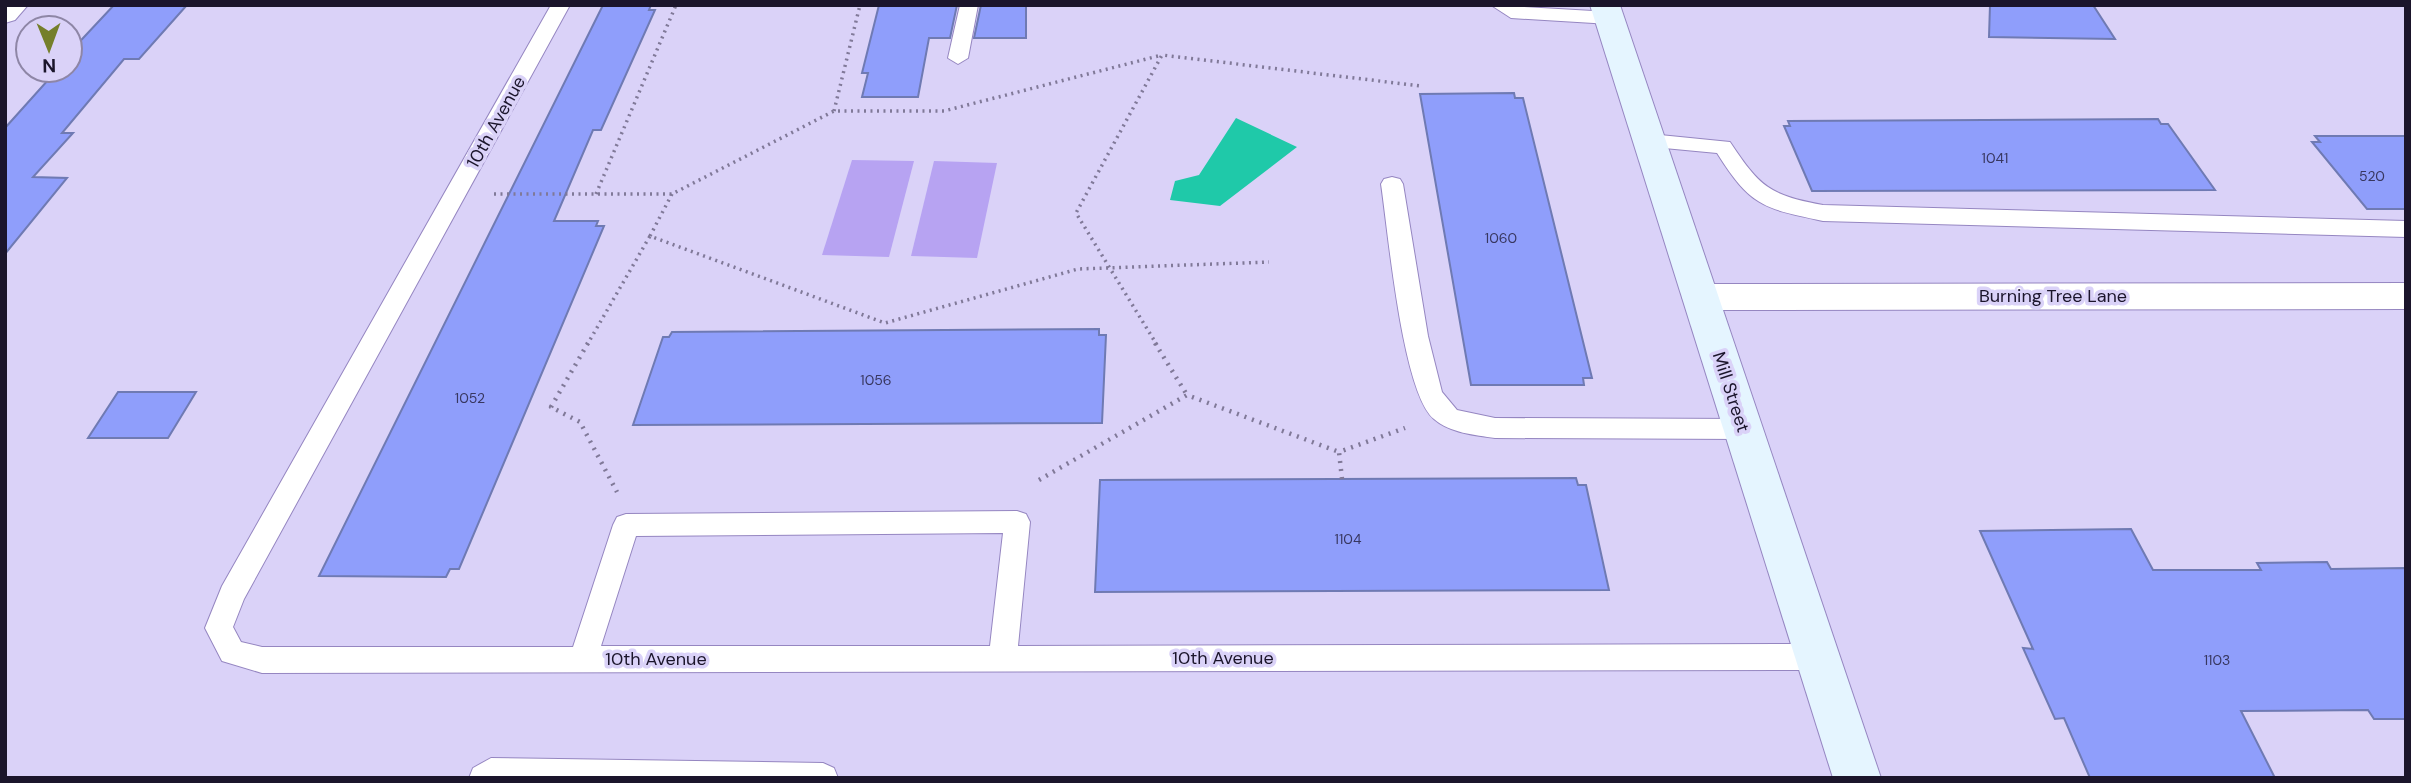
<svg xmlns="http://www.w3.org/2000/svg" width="2411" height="783" font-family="'DM Sans',sans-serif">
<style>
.green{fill:#b7a3f2}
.water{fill:#1fc9a9}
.building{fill:#8f9efb;stroke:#6f7ab3;stroke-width:2}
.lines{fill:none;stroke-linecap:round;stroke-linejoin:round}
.service-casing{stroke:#9586c1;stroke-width:2}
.minor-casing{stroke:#9586c1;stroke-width:2}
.secondary-casing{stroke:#9586c1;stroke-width:2}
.path-far1{stroke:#807998;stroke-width:3.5;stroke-dasharray:2 4.5;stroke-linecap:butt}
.path{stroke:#807998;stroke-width:4.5;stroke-dasharray:2 6;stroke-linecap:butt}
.service{fill:#fff;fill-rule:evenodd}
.minor{fill:#fff;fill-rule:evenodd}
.secondary{fill:#e5f5ff;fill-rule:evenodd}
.labels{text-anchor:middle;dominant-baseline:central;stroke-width:7;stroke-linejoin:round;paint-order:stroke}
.number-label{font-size:14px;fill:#38375f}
.street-label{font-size:18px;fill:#1b152b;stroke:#dad2f8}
</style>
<rect width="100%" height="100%" fill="#dad2f8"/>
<g class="green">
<path d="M852 160 914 161 889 257 822 255Z"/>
<path d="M934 161 997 163 977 258 911 256Z"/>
</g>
<path class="water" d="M1236 118 1297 147 1220 206 1170 200 1175 181 1199 175Z"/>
<g class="building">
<path d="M114 5H187L139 59H124L62 133H73L33 177 67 178 5 254V128L49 79H45L54 70H70V52Z"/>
<path d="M603 5H651L649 10H655L601 130H593L554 221H598L596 226H604L459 569H450L446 577 319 576Z"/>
<path d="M879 5H957L950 38H929L918 97H862L868 73H862Z"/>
<path d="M981 5H1026V38H974Z"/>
<path d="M1990 5H2093L2115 39 1989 37Z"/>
<path d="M1514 93 1515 98H1523L1592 378H1583L1584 385H1471L1420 94Z"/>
<path d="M2158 119 2161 124H2168L2215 190 1812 191 1784 126H1790L1788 121Z"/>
<path d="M2315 136H2406V209H2367L2312 142H2320Z"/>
<path d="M1099 329V335H1106L1102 423 633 425 663 337H669L672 332Z"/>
<path d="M118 392H196L168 438H88Z"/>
<path d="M1576 478 1578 485H1586L1609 590 1095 592 1100 480Z"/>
<path d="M2131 529 2153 570H2261L2257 563 2327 562 2331 569 2406 568V719H2374L2368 710 2241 711 2275 778H2090L2064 718 2055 719 2023 648 2033 649 1980 531Z"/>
</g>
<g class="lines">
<g class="service-casing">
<g id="service">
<path d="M551 5H570L244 599 233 627 241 642 262 647H573L613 525 617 517 626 514 1017 511 1026 514 1030 522 1018 646 1818 644 1828 648 1832 657 1828 666 1818 670 262 673 222 661 205 628 222 586ZM1003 533 990 646H601L636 536Z"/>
<path d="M960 5H978L968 58 958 64 948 58Z"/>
<path d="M1491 5 1610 12 1619 18 1610 24 1511 18Z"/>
<path d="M1650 134 1730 142C1760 187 1769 195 1823 205L2406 221V237L1823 221C1763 208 1751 207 1717 153L1643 146 1640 141 1643 136Z"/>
<path d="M1392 177 1400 179 1403 184 1428 336 1442 392 1457 410 1495 418 1743 419 1752 422 1756 429 1752 436 1743 439 1495 438C1475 435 1450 433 1434 419 1402 393 1388 230 1381 184L1384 179Z"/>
<path d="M491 758 823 763 834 768 838 778H469L473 768Z"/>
</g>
</g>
<g class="minor-casing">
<g id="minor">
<path d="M5 5H28L15 20 5 23Z"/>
<path d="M2406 283V309L1700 310 1687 306 1682 297 1687 288 1700 284Z"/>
</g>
</g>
<g class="secondary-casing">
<path id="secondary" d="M1590 5H1620L1881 778H1833Z"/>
</g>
<g class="path-far1">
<path d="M834 111 860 5"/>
<path d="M494 194H672L834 111H944L1162 55"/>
<path d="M596 194 676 5"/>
<path d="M672 194 650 236 885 323 1078 269 1269 262"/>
<path d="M587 345 650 236"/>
<path d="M1157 345 1076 213 1162 55 1421 86"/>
</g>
<g class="path">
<path d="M588 343 551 407 580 422 617 492"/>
<path d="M1155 343 1187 395"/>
<path d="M1342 479 1339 452 1405 428"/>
<path d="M1039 480 1187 395 1339 452"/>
</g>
<use href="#service" class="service"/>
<use href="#minor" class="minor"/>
<use href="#secondary" class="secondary"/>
</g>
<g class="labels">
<g class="number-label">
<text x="1995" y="158">1041</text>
<text x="2372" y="176">520</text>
<text x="1501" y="238">1060</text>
<text x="876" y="380">1056</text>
<text x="470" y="398">1052</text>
<text x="1348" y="539">1104</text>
<text x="2217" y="660">1103</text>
</g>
<g class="street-label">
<text transform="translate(496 122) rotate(-61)">10th Avenue</text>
<text x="2053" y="296">Burning Tree Lane</text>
<text transform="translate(1731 392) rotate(72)">Mill Street</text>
<text x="1223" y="658">10th Avenue</text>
<text x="656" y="659">10th Avenue</text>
</g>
</g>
<rect width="2411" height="783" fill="none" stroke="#1b152b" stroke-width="14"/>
<g transform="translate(49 49) rotate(179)"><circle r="33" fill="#dad2f8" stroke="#8e86a6" stroke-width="2"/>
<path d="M0-5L12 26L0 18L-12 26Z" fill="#757f2b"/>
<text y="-10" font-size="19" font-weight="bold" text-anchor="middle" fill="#1b152b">N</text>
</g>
</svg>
